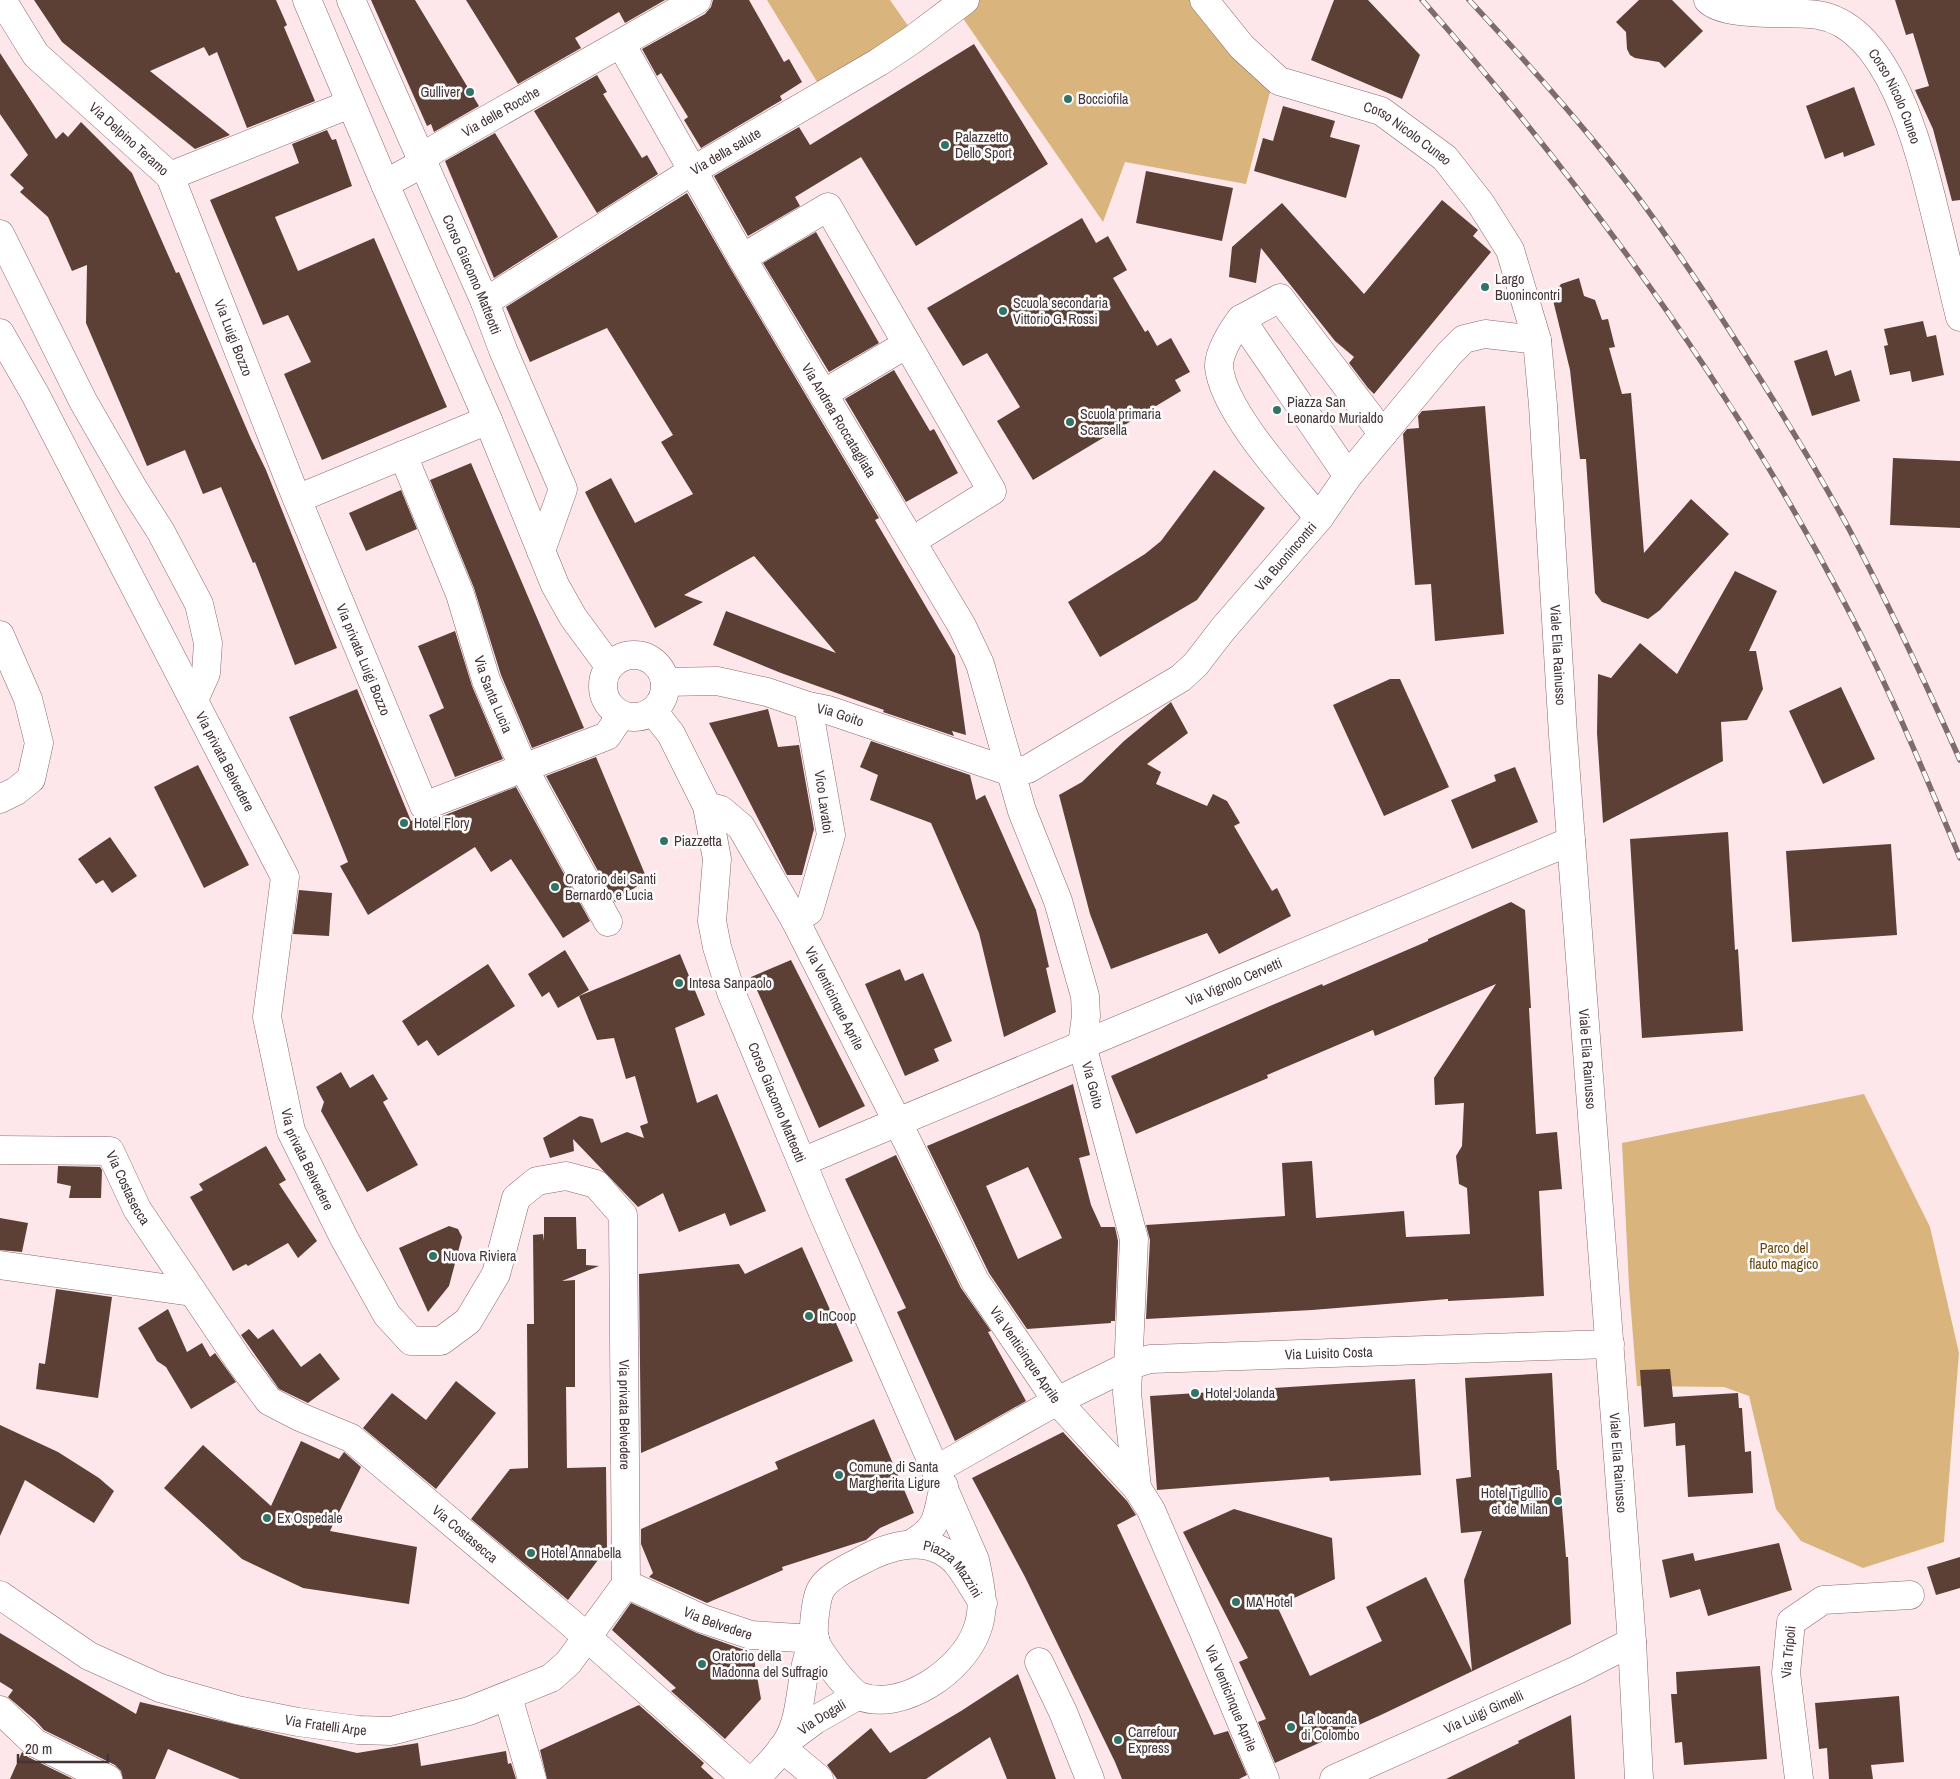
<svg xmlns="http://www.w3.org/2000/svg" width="1960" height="1779" font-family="'Archivo Narrow',sans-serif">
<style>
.green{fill:#dab47d}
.building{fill:#5c4035;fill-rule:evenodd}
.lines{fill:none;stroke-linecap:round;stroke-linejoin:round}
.street-casing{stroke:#8a696e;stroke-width:29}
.secondary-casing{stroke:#8a696e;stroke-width:29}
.street{stroke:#fff;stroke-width:28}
.secondary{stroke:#fff;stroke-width:28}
.rail-casing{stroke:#7d6b6e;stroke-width:5.5}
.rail{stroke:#fbfbfb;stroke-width:4;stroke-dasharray:11;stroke-linecap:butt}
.poi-dot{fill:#317467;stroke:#fbfbfb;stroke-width:2}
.labels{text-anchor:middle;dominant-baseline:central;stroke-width:5;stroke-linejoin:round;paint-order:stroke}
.poi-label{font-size:14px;fill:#433437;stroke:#fbfbfb;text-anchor:start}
.street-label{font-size:14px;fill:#433437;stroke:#fbfbfb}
.park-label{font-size:14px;fill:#66460f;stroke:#fbfbfb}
</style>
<rect width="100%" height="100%" fill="#fee7ea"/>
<g class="green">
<path d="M767 0H890L913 33 822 90Z"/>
<path d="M973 0H1190L1217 34 1271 88 1246 184 1125 162 1103 222 960 14Z"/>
<path d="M1864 1094 1930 1227 1959 1353 1944 1542 1863 1568 1801 1541 1776 1509 1749 1396 1724 1387 1637 1386 1629 1286 1622 1143Z"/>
</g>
<g class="building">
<path d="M34 0H276L287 25 284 27 315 101 247 128 217 52 209 56 204 47 150 71 230 135 195 149 62 42Z"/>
<path d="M371 0H415L479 106 434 132 431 124 427 126Z"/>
<path d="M466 0H665L625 23 619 12 575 38 581 48 518 84Z"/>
<path d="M713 0H749L784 62 789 59 802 82 780 96 782 100 701 148 684 120 688 117 661 73 657 76 642 49 705 14 711 7Z"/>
<path d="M1334 0H1368L1420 55 1402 99 1311 60Z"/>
<path d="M1639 0H1672L1703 31 1665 68 1659 62 1635 58 1630 55 1627 49 1626 32 1616 22Z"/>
<path d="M1895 0H1960V200L1952 201 1933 129 1915 90 1929 86 1913 33 1906 35Z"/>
<path d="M974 44 1048 164 916 246 861 157 795 197 800 206 748 236 714 176 799 127 810 145Z"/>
<path d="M0 53 56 139 63 132 68 137 81 122 132 173 176 273 179 272 251 439 266 470 337 648 295 665 255 562 253 563 221 487 203 494 185 450 147 466 86 323 87 265 72 271 48 217 20 192 24 188 10 175 28 155 0 114Z"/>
<path d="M597 75 607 92 603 94 642 158 647 155 658 174 597 213 534 111Z"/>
<path d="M1854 87 1875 145 1844 157 1843 152 1825 159 1806 106Z"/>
<path d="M1283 106 1335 121 1330 137 1360 145 1346 198 1254 171 1263 138 1273 141Z"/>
<path d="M327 130 332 140 336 139 352 186 275 217 298 271 374 238 447 407 322 460 284 374 311 362 288 315 263 325 210 200 299 163 292 144Z"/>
<path d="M495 133 558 237 494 278 445 161Z"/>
<path d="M1146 171 1233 188 1222 241 1136 223Z"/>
<path d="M687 193 729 266 879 518 875 520 955 656 966 735 952 731 954 736 883 712 884 710 781 673 713 645 726 611 836 653 754 556 684 595 703 602 655 628 599 520 585 492 611 478 635 523 693 494 661 442 673 435 607 328 530 362 506 307Z"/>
<path d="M1442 200 1478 230 1473 236 1491 252 1374 394 1368 388 1349 363 1354 357 1335 341 1261 248 1256 283 1229 277 1232 247 1282 203 1364 294Z"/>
<path d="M1082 218 1096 243 1108 236 1127 270 1113 278 1145 332 1148 330 1157 346 1171 338 1190 372 1175 380 1181 391 1033 480 997 421 1020 407 987 353 963 366 927 308Z"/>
<path d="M816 232 879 343 829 372 763 263Z"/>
<path d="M1579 278 1584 296 1595 300 1602 320 1608 319 1615 347 1609 348 1622 394 1631 393 1644 553 1691 499 1729 534 1660 610 1648 619 1602 602 1595 593 1586 459H1580L1570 370 1552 296 1561 284Z"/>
<path d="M1923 321 1927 337 1936 335 1944 375 1912 382 1910 371 1890 375 1884 346 1888 345 1884 329Z"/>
<path d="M1827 350 1835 376 1851 370 1860 401 1812 416 1794 361Z"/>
<path d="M894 370 930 431 934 429 958 473 906 502 845 399Z"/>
<path d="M1485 406 1504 634 1435 641 1431 584 1415 585 1403 434 1407 429 1419 428 1418 416 1422 411Z"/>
<path d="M1893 458 1960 461V528L1890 525Z"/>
<path d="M471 463 584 728 532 748 501 675 474 588 430 480Z"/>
<path d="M1214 470 1265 508 1197 600 1100 657 1068 602 1145 554 1161 541Z"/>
<path d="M401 490 417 529 366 551 349 513Z"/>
<path d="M1735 571 1777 591 1749 651H1756L1763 689 1747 720 1721 722 1723 761 1603 823 1597 733 1598 674 1611 678 1640 643 1677 674Z"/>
<path d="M455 631 472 686 503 759 455 777 429 715 444 708 418 646Z"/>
<path d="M1390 679H1400L1449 787 1384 816 1333 705Z"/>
<path d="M1841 687 1875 759 1823 784 1789 711Z"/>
<path d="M357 689 411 821 415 819 422 821H430L516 787 590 921 563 938 511 859 491 872 475 847 368 915 340 866 348 862 289 717Z"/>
<path d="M1171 702 1188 733 1147 764 1161 772 1156 784 1207 806 1213 794 1227 801 1240 823 1234 826 1272 891 1277 888 1291 916 1219 954 1207 933 1111 969 1090 914 1059 795 1082 782 1124 741Z"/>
<path d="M768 709 778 747 799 745 814 829 802 875H787L709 723Z"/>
<path d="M871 741 970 775 976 800 985 795 1036 910 1049 967 1046 968 1056 1012 1004 1037 979 933 931 823 870 800 878 775 860 767Z"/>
<path d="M596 757 647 879 615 902 546 776Z"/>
<path d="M198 765 249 865 204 888 154 787Z"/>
<path d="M1515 767 1538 822 1472 849 1451 800 1496 781 1494 775Z"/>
<path d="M1728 832 1735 950 1738 949 1743 1031 1642 1038 1630 839Z"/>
<path d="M110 837 137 876 112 893 103 880 96 884 78 859Z"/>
<path d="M1891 844 1897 935 1792 942 1786 851Z"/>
<path d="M299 890 332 893 329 936 293 934Z"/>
<path d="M1511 902 1525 910 1531 1008H1529L1536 1134 1557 1132 1562 1189 1539 1191 1544 1296 1448 1301V1299L1312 1310 1146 1319 1150 1240 1146 1225 1285 1216 1282 1163 1312 1161 1316 1218 1404 1211 1406 1237 1470 1234 1467 1188 1459 1184 1456 1156 1462 1146 1464 1103 1435 1105 1434 1078 1496 984 1375 1036 1373 1030 1267 1075 1268 1078 1136 1134 1111 1076 1270 1006 1322 984 1323 986 1428 941V939Z"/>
<path d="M565 950 589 990 558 1008 549 992 542 997 528 974Z"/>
<path d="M680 954 705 1015 675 1028 697 1103 717 1094 766 1211 730 1226 725 1213 679 1232 663 1193 638 1207 573 1139 574 1151 550 1158 543 1138 580 1116 593 1119 601 1143 627 1132 644 1138 640 1126 648 1123 635 1076 626 1079 614 1038 597 1040 579 996Z"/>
<path d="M791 960 865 1106 819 1128 751 977Z"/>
<path d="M488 964 515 1006 438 1056 427 1040 418 1046 402 1021Z"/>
<path d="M900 969 905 981 923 973 952 1041 934 1049 939 1061 905 1076 865 984Z"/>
<path d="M341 1072 350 1088 373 1074 388 1099 383 1102 418 1165 367 1192 321 1111 324 1102 316 1087Z"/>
<path d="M1073 1084 1090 1155 1079 1158 1091 1205 1101 1227H1115L1118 1241 1115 1321H1111V1323L1027 1329 989 1273 927 1146ZM1028 1167 1062 1238 1018 1259 986 1186Z"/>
<path d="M266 1146 286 1180 279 1184 317 1241 298 1258 288 1243 248 1266 246 1264 233 1271 190 1197 203 1190 199 1184Z"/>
<path d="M896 1155 961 1288 991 1331 988 1332 1026 1401 955 1441 897 1312 906 1308 845 1179Z"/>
<path d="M58 1166 100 1167 102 1170 101 1198H69L71 1186 57 1183Z"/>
<path d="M544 1217H576L577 1249H586V1265L599 1266 562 1281 575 1280V1387H566L567 1468 606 1467 607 1548 568 1600 471 1519 510 1469 528 1468 527 1324H534L533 1235 543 1234 544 1241Z"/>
<path d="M0 1218 28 1223 22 1252 0 1250Z"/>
<path d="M449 1226 458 1229 462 1237 449 1286 428 1312 399 1248Z"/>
<path d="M802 1247 853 1361 641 1453 639 1274 739 1264 745 1274Z"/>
<path d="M56 1289 112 1297 98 1398 36 1389 39 1363 45 1364Z"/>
<path d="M168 1309 187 1352 202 1343 210 1357 215 1353 236 1382 191 1409 166 1367 157 1361 138 1328Z"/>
<path d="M249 1329 258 1339 273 1329 301 1367 320 1353 340 1379 308 1403 279 1389 241 1335Z"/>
<path d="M1670 1369 1673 1397 1738 1393 1739 1408H1742L1745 1452 1751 1451 1753 1493 1688 1497 1685 1445 1676 1446 1675 1423 1644 1427 1640 1370Z"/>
<path d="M1552 1373 1557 1470H1559L1566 1557H1568L1571 1624 1383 1714 1275 1763 1258 1722 1266 1719 1239 1662 1248 1658 1183 1532 1234 1509 1332 1538 1335 1579 1277 1606 1310 1676 1382 1641 1366 1607 1426 1577 1472 1671 1464 1580 1482 1531 1461 1533 1456 1479 1471 1477 1465 1378Z"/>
<path d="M1415 1379 1421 1475 1330 1481 1329 1477 1157 1490 1150 1396Z"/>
<path d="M456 1381 496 1413 436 1489 363 1428 392 1393 426 1420Z"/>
<path d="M874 1419 914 1513 880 1528 866 1540 782 1567 783 1570 707 1603 649 1577 653 1573 641 1544V1529L778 1469 775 1462Z"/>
<path d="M0 1425 58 1452 99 1478 114 1491 94 1523 25 1480 0 1536Z"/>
<path d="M1063 1432 1127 1501 1136 1515 1117 1525 1214 1735 1228 1731 1247 1775 1239 1779H1122L1115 1762 1025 1577 972 1478Z"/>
<path d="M301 1441 339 1459 344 1452 361 1467 330 1531 417 1547 409 1604 303 1588 242 1559 164 1488 203 1445 271 1506Z"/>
<path d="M1779 1543 1792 1590 1708 1616 1700 1589 1670 1598 1662 1560 1693 1553 1695 1561Z"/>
<path d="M1960 1557V1588L1936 1595 1927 1567Z"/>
<path d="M631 1603 697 1633 753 1653 761 1699 725 1739 671 1691 676 1688 612 1630Z"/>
<path d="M0 1633 136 1714 140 1702 357 1753 418 1743 421 1766 506 1751 508 1764 511 1763 516 1779H240L168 1749 155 1779H123L121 1771 115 1765 44 1730 35 1720 8 1697 13 1690 0 1682Z"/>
<path d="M1760 1666 1767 1759 1684 1765 1682 1742 1675 1743 1671 1694H1677L1676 1672Z"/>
<path d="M1018 1674 1056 1779H1007L990 1737 926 1779H837L827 1765 871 1728 890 1753 961 1711Z"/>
<path d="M1899 1696 1904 1762 1871 1765 1873 1779H1829L1827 1748 1819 1749 1815 1703Z"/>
<path d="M639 1705 704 1763 701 1767 714 1779H547L540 1750Z"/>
<path d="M1571 1715 1575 1779H1446L1519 1743 1518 1741Z"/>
<path d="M22 1752 28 1757 73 1779H10Z"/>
</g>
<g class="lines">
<g class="street-casing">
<g id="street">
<path id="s1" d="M2 0 36 55 170 176 290 482 424 806 607 736 621 715"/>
<path id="s2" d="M621 44 742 258 962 626 980 664 1022 811 1058 901 1085 996 1086 1016 1082 1045 1134 1239 1127 1393 1137 1488"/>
<path d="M170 176 350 104"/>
<path id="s3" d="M385 184 423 163 427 155 435 149 697 0"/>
<path d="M0 234 83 401 133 488 161 532 199 604 208 643 206 673 194 700"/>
<path d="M742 258 828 207 992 491 912 541"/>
<path id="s4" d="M485 302 692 171 879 62 912 40 965 0"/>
<path d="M1241 319C1233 329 1218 353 1219 367 1223 411 1290 483 1319 518"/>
<path id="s5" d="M0 333 35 394 285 877 267 1017 291 1131 344 1238 387 1315 411 1341H441L468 1321 496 1274 516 1198 537 1181 566 1176 596 1184 623 1215 626 1584"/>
<path d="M823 394 907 344"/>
<path id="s6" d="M403 455 460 594 486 680 524 769 608 922"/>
<path d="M1348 476 1241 319 1280 298 1383 434"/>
<path d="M297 499 488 420"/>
<path d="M0 635 28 699 39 743 31 779 16 791 0 799"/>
<path id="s7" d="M665 682 717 681 767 692 808 706 828 710 1011 772 1028 769 1181 678 1196 664 1223 629 1319 518 1348 476 1449 354 1464 339 1485 334 1537 340"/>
<path id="s8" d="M707 806 721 810 741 827 795 920 907 1141 975 1281 1057 1401 1137 1488 1151 1510 1205 1635 1265 1779"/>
<path d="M795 920 809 911 831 835 808 706"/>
<path id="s9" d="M0 1150 110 1151 137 1209 240 1362 269 1401 300 1417 351 1438 571 1623 746 1779"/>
<path d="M0 1265 192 1292"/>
<path id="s10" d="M937 1469 1057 1401 1128 1366 1150 1359 1610 1344"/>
<path id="s11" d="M626 1584 703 1619 751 1635 815 1639"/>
<path id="s12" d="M0 1595 89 1656 160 1688 237 1710 298 1722 358 1730 391 1731 469 1711 551 1678 568 1663 626 1584"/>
<path d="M1039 1662 1063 1712 1090 1779"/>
<path d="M508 1697 532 1779"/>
<path d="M0 1710 35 1743 108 1779"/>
<path d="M782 1748 819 1779"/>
<path id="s13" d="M1334 1779 1577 1670 1632 1642"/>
<path id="s14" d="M1799 1779 1786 1673 1791 1622 1823 1600 1910 1595"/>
</g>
</g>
<g class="secondary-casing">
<g id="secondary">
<path d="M307 0 385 184 488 420 555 585 573 617 609 666"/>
<path id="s15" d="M351 0 485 302 503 350 563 489 541 551"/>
<path id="s16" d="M1204 0 1242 47 1279 81 1381 111 1445 158 1481 204 1510 250 1537 340 1543 405 1563 735 1632 1642 1639 1779"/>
<path id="s17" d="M1708 0C1725 18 1793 11 1818 15 1893 27 1922 160 1937 221 1945 253 1952 285 1960 317"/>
<circle cx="634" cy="686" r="31"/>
<path id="s18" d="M653 711 671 734 707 806 717 859 712 921 717 947 731 992 823 1213 975 1560C980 1584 986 1606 977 1630 963 1670 902 1713 859 1696 848 1691 818 1651 815 1640 812 1630 816 1600 820 1591 827 1577 846 1569 859 1562 889 1545 929 1533 956 1562 966 1574 974 1589 983 1603"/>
<path id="s19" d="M802 1162 1571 841"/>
<path d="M911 1544C940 1527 936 1517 944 1486"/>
<path id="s20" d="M788 1740 815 1720 857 1696"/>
<path d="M755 1779C766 1767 780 1754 788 1740 805 1709 798 1672 815 1639"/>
</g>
</g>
<use href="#street" class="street"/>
<use href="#secondary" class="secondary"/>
<g class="rail-casing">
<g id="rail">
<path d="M1422 0C1584 184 1730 384 1844 602 1888 685 1924 772 1960 858"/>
<path d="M1469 0C1523 58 1576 117 1625 180 1655 218 1682 259 1709 299 1758 374 1806 450 1849 529 1889 605 1925 682 1960 760"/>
</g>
</g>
<use href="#rail" class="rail"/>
</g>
<g class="poi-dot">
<circle cx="470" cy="92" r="5"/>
<circle cx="1068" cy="99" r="5"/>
<circle cx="945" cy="145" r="5"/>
<circle cx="1485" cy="287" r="5"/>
<circle cx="1003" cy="311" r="5"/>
<circle cx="1277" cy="410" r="5"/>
<circle cx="1070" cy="422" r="5"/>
<circle cx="404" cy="823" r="5"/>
<circle cx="664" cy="841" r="5"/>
<circle cx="555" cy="887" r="5"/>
<circle cx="679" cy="983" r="5"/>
<circle cx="433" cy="1256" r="5"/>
<circle cx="809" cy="1316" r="5"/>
<circle cx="1195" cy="1393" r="5"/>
<circle cx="839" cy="1475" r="5"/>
<circle cx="1558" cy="1501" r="5"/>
<circle cx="267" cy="1518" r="5"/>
<circle cx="531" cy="1553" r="5"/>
<circle cx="1236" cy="1602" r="5"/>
<circle cx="702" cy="1664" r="5"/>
<circle cx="1291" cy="1727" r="5"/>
<circle cx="1118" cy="1740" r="5"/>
</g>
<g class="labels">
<g class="poi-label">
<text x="460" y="92" text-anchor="end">Gulliver</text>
<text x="1078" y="99">Bocciofila</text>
<text x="955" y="137">Palazzetto<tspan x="955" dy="16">Dello Sport</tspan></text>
<text x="1495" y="279">Largo<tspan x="1495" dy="16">Buonincontri</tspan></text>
<text x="1013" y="303">Scuola secondaria<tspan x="1013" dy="16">Vittorio G. Rossi</tspan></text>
<text x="1287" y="402">Piazza San<tspan x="1287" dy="16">Leonardo Murialdo</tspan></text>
<text x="1080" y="414">Scuola primaria<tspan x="1080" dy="16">Scarsella</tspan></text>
<text x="414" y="823">Hotel Flory</text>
<text x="674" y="841">Piazzetta</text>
<text x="565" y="879">Oratorio dei Santi<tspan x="565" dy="16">Bernardo e Lucia</tspan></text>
<text x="689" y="983">Intesa Sanpaolo</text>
<text x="443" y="1256">Nuova Riviera</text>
<text x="819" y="1316">InCoop</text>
<text x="1205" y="1393">Hotel Jolanda</text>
<text x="849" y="1467">Comune di Santa<tspan x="849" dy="16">Margherita Ligure</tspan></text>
<text x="1548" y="1493" text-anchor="end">Hotel Tigullio<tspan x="1548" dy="16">et de Milan</tspan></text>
<text x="277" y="1518">Ex Ospedale</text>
<text x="541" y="1553">Hotel Annabella</text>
<text x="1246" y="1602">MA Hotel</text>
<text x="712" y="1656">Oratorio della<tspan x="712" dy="16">Madonna del Suffragio</tspan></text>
<text x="1301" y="1719">La locanda<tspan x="1301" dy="16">di Colombo</tspan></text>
<text x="1128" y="1732">Carrefour<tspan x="1128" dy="16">Express</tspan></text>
</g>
<g class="street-label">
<text stroke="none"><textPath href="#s17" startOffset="230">Corso Nicolo Cuneo</textPath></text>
<text stroke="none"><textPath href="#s3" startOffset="138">Via delle Rocche</textPath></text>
<text stroke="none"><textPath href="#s1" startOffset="190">Via Delpino Teramo</textPath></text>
<text stroke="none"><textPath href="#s16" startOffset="251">Corso Nicolo Cuneo</textPath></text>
<text stroke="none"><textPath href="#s4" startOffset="284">Via della salute</textPath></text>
<text stroke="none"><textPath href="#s15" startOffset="300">Corso Giacomo Matteotti</textPath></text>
<text stroke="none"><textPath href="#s1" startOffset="419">Via Luigi Bozzo</textPath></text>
<text stroke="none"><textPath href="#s2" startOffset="435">Via Andrea Roccatagliata</textPath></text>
<text stroke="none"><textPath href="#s7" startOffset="716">Via Buonincontri</textPath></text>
<text stroke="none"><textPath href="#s16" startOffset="819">Viale Elia Rainusso</textPath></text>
<text stroke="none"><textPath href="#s1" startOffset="766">Via privata Luigi Bozzo</textPath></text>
<text stroke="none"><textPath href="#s6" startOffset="256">Via Santa Lucia</textPath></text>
<text stroke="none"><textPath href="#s7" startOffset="180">Via Goito</textPath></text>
<text stroke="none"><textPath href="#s5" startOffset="484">Via privata Belvedere</textPath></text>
<text transform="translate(824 802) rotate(82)">Vico Lavatoi</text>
<text stroke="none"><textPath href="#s19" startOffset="468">Via Vignolo Cervetti</textPath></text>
<text stroke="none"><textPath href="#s8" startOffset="236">Via Venticinque Aprile</textPath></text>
<text stroke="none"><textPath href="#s16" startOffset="1224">Viale Elia Rainusso</textPath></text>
<text stroke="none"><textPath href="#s2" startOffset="1156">Via Goito</textPath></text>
<text stroke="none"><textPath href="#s18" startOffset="419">Corso Giacomo Matteotti</textPath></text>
<text stroke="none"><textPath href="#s5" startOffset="904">Via privata Belvedere</textPath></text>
<text stroke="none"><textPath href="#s9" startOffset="151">Via Costasecca</textPath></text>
<text stroke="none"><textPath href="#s8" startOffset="641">Via Venticinque Aprile</textPath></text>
<text stroke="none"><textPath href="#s10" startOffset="419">Via Luisito Costa</textPath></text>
<text stroke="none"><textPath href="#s5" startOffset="1640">Via privata Belvedere</textPath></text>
<text stroke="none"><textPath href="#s16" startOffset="1629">Viale Elia Rainusso</textPath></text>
<text stroke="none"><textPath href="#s9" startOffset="646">Via Costasecca</textPath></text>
<text stroke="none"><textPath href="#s18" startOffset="1414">Piazza Mazzini</textPath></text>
<text stroke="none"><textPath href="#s11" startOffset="100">Via Belvedere</textPath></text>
<text stroke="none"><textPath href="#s14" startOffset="128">Via Tripoli</textPath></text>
<text stroke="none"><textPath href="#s8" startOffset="1046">Via Venticinque Aprile</textPath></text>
<text stroke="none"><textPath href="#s13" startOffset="164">Via Luigi Gimelli</textPath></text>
<text stroke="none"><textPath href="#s20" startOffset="41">Via Dogali</textPath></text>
<text stroke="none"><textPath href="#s12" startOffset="356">Via Fratelli Arpe</textPath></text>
</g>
<g class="park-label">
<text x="1784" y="1248">Parco del<tspan x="1784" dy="16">flauto magico</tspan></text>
</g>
</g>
<path d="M18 1754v8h90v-8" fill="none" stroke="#433437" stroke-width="2.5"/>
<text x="25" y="1754" font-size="15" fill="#433437" stroke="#fbfbfb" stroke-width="4" paint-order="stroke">20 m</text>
</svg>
